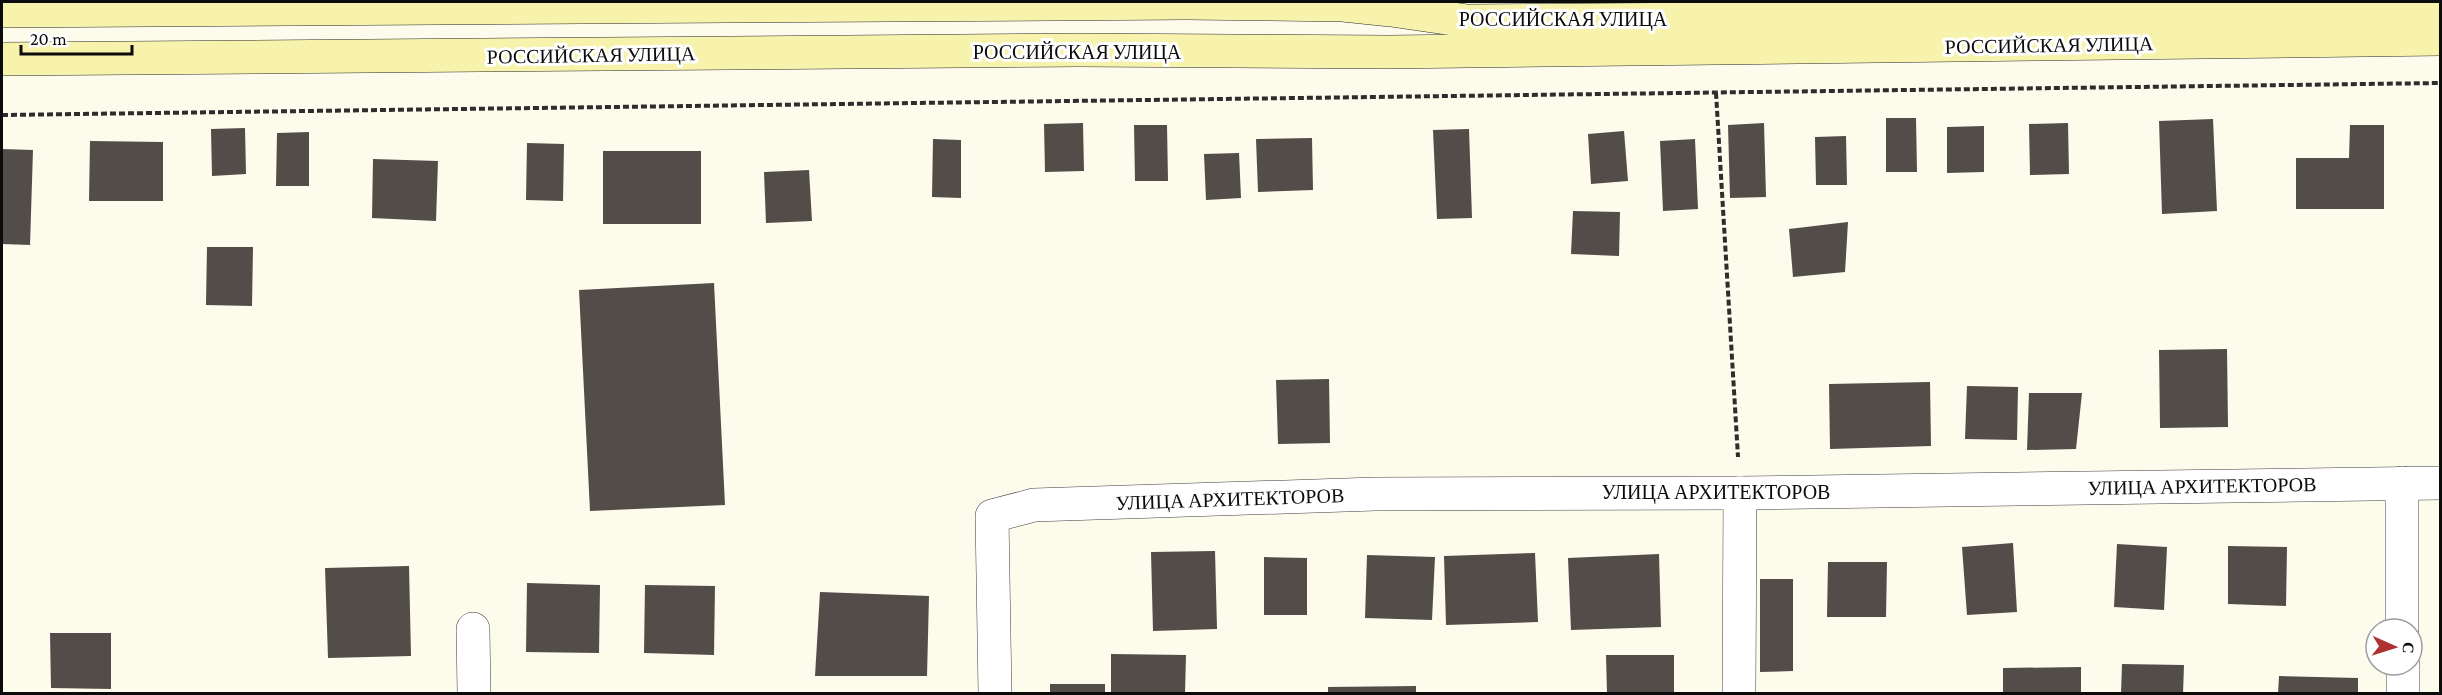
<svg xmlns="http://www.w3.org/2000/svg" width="2442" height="695" font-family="'Crimson Pro',serif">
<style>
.building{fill:#524d48}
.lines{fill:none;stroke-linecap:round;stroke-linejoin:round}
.street-casing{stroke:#3e3e3e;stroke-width:34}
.secondary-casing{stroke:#2d2d2d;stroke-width:34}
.path{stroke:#2d2d2d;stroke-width:4;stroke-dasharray:6 3;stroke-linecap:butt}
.street{stroke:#fff;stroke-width:33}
.secondary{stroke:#f7f3ac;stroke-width:33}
.labels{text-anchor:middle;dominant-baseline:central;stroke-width:6;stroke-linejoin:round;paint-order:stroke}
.street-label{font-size:20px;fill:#0b0b0b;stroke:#fff}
</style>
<rect width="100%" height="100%" fill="#fdfbeb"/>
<g class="building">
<path d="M1886 118H1916L1917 172H1886Z"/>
<path d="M2213 119 2217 211 2162 214 2159 121Z"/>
<path d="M1083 123 1084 171 1045 172 1044 124Z"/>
<path d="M1764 123 1766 197 1730 198 1728 125Z"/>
<path d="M2068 123 2069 174 2030 175 2029 124Z"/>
<path d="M1134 125H1167L1168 181H1135Z"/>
<path d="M2350 125H2384V209H2296V158H2349Z"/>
<path d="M1984 126V172L1947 173V127Z"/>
<path d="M245 128 246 174 212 176 211 129Z"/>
<path d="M1469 129 1472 218 1437 219 1433 130Z"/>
<path d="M1624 131 1628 181 1591 184 1588 134Z"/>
<path d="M309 132V186H276L277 133Z"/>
<path d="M1846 136 1847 185H1816L1815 137Z"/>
<path d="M1312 138 1313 190 1258 192 1256 139Z"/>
<path d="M933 139 961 140V198L932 197Z"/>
<path d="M1695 139 1698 209 1663 211 1660 141Z"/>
<path d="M90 141 163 142V201H89Z"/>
<path d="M527 143 564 144 563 201 526 200Z"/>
<path d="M2 149 33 150 30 245 2 244Z"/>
<rect x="603" y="151" width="98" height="73"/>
<path d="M1239 153 1241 198 1206 200 1204 154Z"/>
<path d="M373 159 438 161 436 221 372 218Z"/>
<path d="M809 170 812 221 766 223 764 172Z"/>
<path d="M1573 211 1620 212 1619 256 1571 254Z"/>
<path d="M1848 222 1845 272 1793 277 1789 229Z"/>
<path d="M207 247H253L252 306 206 305Z"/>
<path d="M714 283 725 505 590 511 579 290Z"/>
<path d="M2227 349 2228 427 2160 428 2159 350Z"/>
<path d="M1329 379 1330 443 1278 444 1276 380Z"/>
<path d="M1930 382 1931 446 1830 449 1829 384Z"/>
<path d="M1967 386 2018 387 2017 440 1965 439Z"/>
<path d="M2029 393H2082L2076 449 2027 450Z"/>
<path d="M2013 543 2017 612 1967 615 1962 547Z"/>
<path d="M2117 544 2167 547 2164 610 2114 607Z"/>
<path d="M2228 546 2287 547 2286 606 2228 604Z"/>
<path d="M1215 551 1217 629 1153 631 1151 552Z"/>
<path d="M1535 553 1538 622 1446 625 1444 556Z"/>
<path d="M1659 554 1661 627 1571 630 1568 558Z"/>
<path d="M1367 555 1435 557 1432 620 1365 618Z"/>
<path d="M1264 557 1307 558V615H1264Z"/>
<path d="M1828 562H1887L1886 617H1827Z"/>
<path d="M409 566 411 656 328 658 325 568Z"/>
<path d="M1760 579H1793V671L1760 672Z"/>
<path d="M527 583 600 585 599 653 526 652Z"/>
<path d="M645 585 715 586 714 655 644 653Z"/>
<path d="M820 592 929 596 927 676H815Z"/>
<path d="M50 633H111V689L51 688Z"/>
<path d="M1111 654 1186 655 1185 694H1111Z"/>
<path d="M1606 655H1674V694H1607Z"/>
<path d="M2122 664 2184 665 2183 694H2121Z"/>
<path d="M2081 667V694H2003V668Z"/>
<path d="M2279 676 2358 678V694H2278Z"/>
<rect x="1050" y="684" width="55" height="10"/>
<path d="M1416 686V694H1328V687Z"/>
</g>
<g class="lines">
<g class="street-casing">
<g id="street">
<path d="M2402 483V629"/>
<path d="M473 629 474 694"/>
<path d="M2403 665V694"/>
<path d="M995 694 992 516 1034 505 1375 494 1740 493 2440 483"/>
<path d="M1739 694 1740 493"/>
</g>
</g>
<g class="secondary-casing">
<g id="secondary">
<path d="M2 11 1186 3 1343 5 1391 10 1467 21 2440 13"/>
<path d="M2 59 1079 50 1390 52 2440 39"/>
</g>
</g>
<g class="path">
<path d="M1716 93 1738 457"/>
<path d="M2 115 2440 83"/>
</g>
<use href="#street" class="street"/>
<use href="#secondary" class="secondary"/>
</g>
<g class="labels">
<g class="street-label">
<text x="1563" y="19">РОССИЙСКАЯ УЛИЦА</text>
<text transform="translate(2049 45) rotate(-1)">РОССИЙСКАЯ УЛИЦА</text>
<text x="1077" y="52">РОССИЙСКАЯ УЛИЦА</text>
<text transform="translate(591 55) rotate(-1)">РОССИЙСКАЯ УЛИЦА</text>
<text transform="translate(2202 486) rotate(-1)">УЛИЦА АРХИТЕКТОРОВ</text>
<text x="1716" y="492">УЛИЦА АРХИТЕКТОРОВ</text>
<text transform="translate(1230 499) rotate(-2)">УЛИЦА АРХИТЕКТОРОВ</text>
</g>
</g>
<rect width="2442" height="695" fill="none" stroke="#0b0b0b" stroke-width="6"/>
<g transform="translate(2394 647) rotate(93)"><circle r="28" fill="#ffffff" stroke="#9d9d9d" stroke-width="1.5"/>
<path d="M0-4.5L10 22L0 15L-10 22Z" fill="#ad3231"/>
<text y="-9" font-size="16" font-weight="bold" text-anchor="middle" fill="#0b0b0b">С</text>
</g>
<path d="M21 45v9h111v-9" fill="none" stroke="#0b0b0b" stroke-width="3"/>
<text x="30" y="45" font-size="18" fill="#0b0b0b" stroke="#ffffff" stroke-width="4.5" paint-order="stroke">20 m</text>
</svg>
